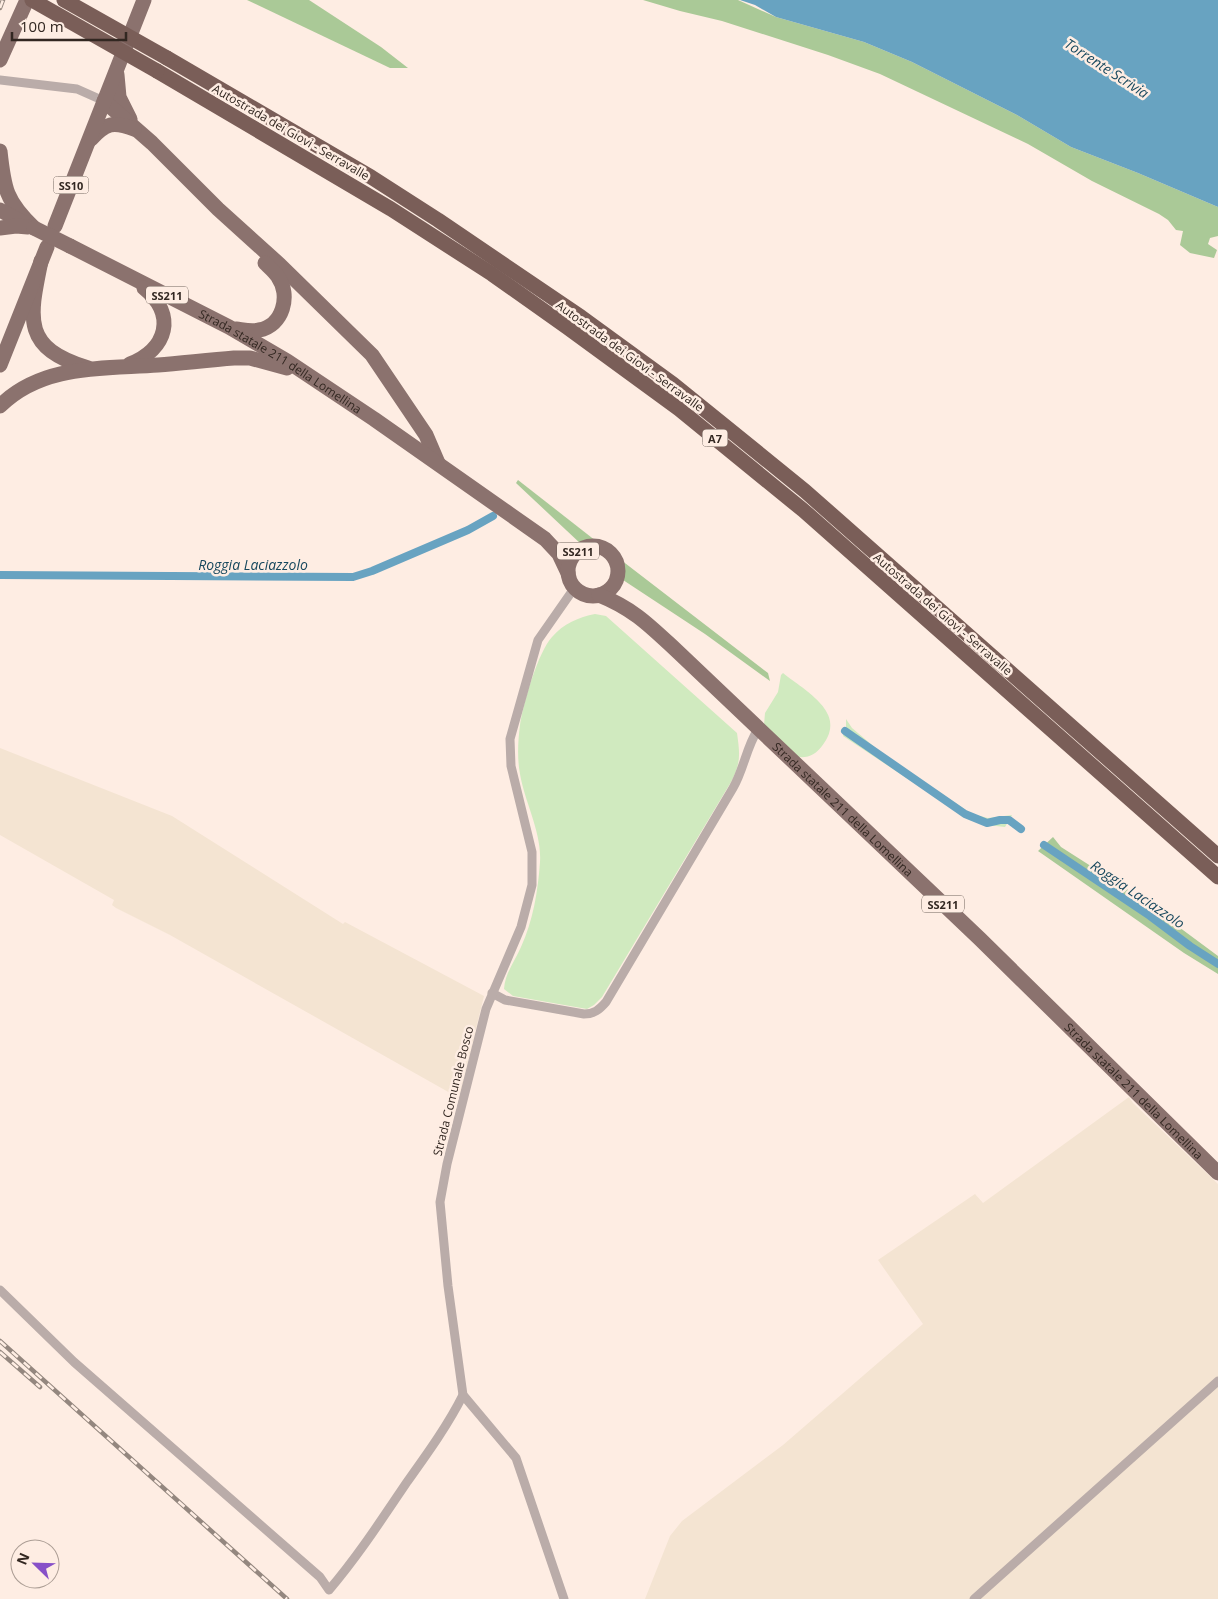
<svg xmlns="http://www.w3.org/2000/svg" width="1218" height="1599" font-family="'Open Sans',sans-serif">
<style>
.industrial{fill:#f4e4d2}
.green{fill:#d0eabf}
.forest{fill:#aac997}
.water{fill:#68a3c1}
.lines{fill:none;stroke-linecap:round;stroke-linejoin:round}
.canal{stroke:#68a3c1;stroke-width:8}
.minor{stroke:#baaca9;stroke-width:9}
.primary{stroke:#8b726e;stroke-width:15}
.motorway{stroke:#7a5e58;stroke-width:15}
.rail-casing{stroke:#94877f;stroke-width:4.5}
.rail{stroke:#feede3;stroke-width:2.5;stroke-dasharray:8;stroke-linecap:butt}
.primary-bridge{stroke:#8b726e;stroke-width:15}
.motorway-bridge{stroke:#7a5e58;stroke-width:15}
.labels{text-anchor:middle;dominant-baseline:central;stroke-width:5;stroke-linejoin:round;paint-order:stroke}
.shield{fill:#feede3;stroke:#6f625b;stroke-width:1}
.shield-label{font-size:11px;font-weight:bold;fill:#322721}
.street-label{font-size:12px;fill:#322721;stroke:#feede3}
.water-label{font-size:14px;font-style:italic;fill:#16475d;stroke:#feede3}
</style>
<rect width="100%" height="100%" fill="#feede3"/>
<g class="industrial">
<path d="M0 748 172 816 343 924 345 922 484 996 459 1098 170 935 116 908 112 905 114 900 0 835Z"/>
<path d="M1129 1097 1133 1103 1218 1184V1599H645L670 1536 682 1521 783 1445 923 1324 878 1260 975 1194 983 1203Z"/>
</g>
<g class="green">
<path d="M595 614 606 616 737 733C740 754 741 763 731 782L602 997 594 1005 587 1009 513 996 504 989C505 973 515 961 521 947 533 921 538 891 540 862 542 833 525 803 520 774 517 758 518 741 520 725 523 704 538 652 552 637 563 624 579 617 595 614Z"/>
<path d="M783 673C805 691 849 713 822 746 816 754 809 758 799 757L764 725 765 713 778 692 781 675Z"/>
<path d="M846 719 852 728 885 756 972 814 988 818 1012 815 1005 827 987 825 970 820 843 736 846 728Z"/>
</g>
<g class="forest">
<path d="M247 0H309L381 47 408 68H390Z"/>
<path d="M643 0H738L776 17 864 42 912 62 1017 115 1071 147 1138 173 1218 207V236L1210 238 1208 244 1217 250 1214 258 1190 253 1180 245 1183 231 1176 230 1168 220 1159 214 1092 181 1028 144 880 74 828 55 722 21 680 11Z"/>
<path d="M518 480 596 541 582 545 516 483Z"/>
<path d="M621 560 768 673 770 681 705 634 620 578Z"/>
<path d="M1053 837 1061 847 1133 893 1218 956V974L1184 953 1038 851Z"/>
</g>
<path class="water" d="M740 0H1218V207L1138 173 1071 147 1017 115 912 62 864 42 776 17 755 5Z"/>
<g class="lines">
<g class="canal">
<path d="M0 575 353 577 372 571 468 530 493 516"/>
<path d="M845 731 965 814 987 823 1000 820H1009L1021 829"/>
<path d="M1044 845 1150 916 1190 946 1218 964"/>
</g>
<g class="minor">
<path d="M0 80 77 89 104 101"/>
<path d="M492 993 505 1000 584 1014C594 1014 599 1010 606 1002L733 788C744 769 746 748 758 729"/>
<path d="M0 1290 74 1362 320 1577 329 1590C358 1556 382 1519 407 1482 427 1454 448 1425 463 1395"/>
<path d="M564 1599 516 1458 463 1395 448 1286 440 1202 447 1164 486 1009 521 927 532 885V852L511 766 510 739 538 640 575 587"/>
<path d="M974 1599 1218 1381"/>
</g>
<g class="primary">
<path d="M0 60 27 0"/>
<path d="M117 75 119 97 130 119"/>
<path d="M104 101 152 143 218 209 280 265 372 355 426 435 438 463"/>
<path d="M91 139C106 123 113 121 134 129"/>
<path d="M0 151C4 189 6 201 34 228"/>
<path d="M0 210 24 223"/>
<path d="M55 226 144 0"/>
<path d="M0 228 16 226 28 227"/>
<path id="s1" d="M70 246 229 327 287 361 374 419 545 539 559 554 568 573"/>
<path d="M41 261C29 319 22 348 88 368"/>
<path d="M236 329C244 330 252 332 259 330 283 326 291 295 278 277 275 272 269 267 265 263"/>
<path d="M130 364C167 349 177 315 144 288"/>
<path d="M0 365 47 247"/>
<path d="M0 406C42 364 103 369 158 365 183 363 208 360 234 358H250L287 368"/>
<circle cx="593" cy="571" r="25"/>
<path id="s2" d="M599 595C634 609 650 626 677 651L980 939 1218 1173"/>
</g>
<g class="motorway">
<path d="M167 58 371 177 438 220 581 317 673 384 805 491 1218 856"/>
<path d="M157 71 391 209 492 274 567 327 679 409 803 510 1218 877"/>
</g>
<g class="rail-casing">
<g id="rail">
<path d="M0 8 3 0"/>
<path d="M0 1341 287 1599"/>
<path d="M0 1352 40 1387"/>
</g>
</g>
<use href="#rail" class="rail"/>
<path class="primary-bridge" d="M34 228 70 246"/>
<g class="motorway-bridge">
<path d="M32 0 157 71"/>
<path d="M64 0 167 58"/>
</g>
</g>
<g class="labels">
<g class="shield">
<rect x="53.5" y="176.5" width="35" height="17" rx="4"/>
<rect x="146" y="286.5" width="42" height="17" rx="4"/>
<rect x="702.5" y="429.5" width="25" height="17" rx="4"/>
<rect x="557" y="542.5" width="42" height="17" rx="4"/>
<rect x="922" y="895.5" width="42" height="17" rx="4"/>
</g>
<g class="shield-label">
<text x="71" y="185">SS10</text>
<text x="167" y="295">SS211</text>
<text x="715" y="438">A7</text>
<text x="578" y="551">SS211</text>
<text x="943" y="904">SS211</text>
</g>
<g class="street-label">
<text transform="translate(291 132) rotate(30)">Autostrada dei Giovi - Serravalle</text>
<text transform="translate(630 356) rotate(36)">Autostrada dei Giovi - Serravalle</text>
<text stroke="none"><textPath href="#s1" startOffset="240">Strada statale 211 della Lomellina</textPath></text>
<text transform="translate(943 614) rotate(41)">Autostrada dei Giovi - Serravalle</text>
<text stroke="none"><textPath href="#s2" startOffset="326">Strada statale 211 della Lomellina</textPath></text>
<text stroke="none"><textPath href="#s2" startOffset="731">Strada statale 211 della Lomellina</textPath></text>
<text transform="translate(453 1091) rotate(-76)">Strada Comunale Bosco</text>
</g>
<g class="water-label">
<text transform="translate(1107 68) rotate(33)">Torrente Scrivia</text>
<text x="253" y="564">Roggia Laciazzolo</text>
<text transform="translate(1138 894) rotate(34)">Roggia Laciazzolo</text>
</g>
</g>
<g transform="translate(35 1564) rotate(293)"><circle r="24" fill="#feede3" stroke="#ac9e95"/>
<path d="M0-4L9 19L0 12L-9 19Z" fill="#8750c8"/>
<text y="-8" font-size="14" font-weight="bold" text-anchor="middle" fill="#322721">N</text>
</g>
<path d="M12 32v8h114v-8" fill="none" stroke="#322721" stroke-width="2.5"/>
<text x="20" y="32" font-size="15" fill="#322721" stroke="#feede3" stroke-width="4" paint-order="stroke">100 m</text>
</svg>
